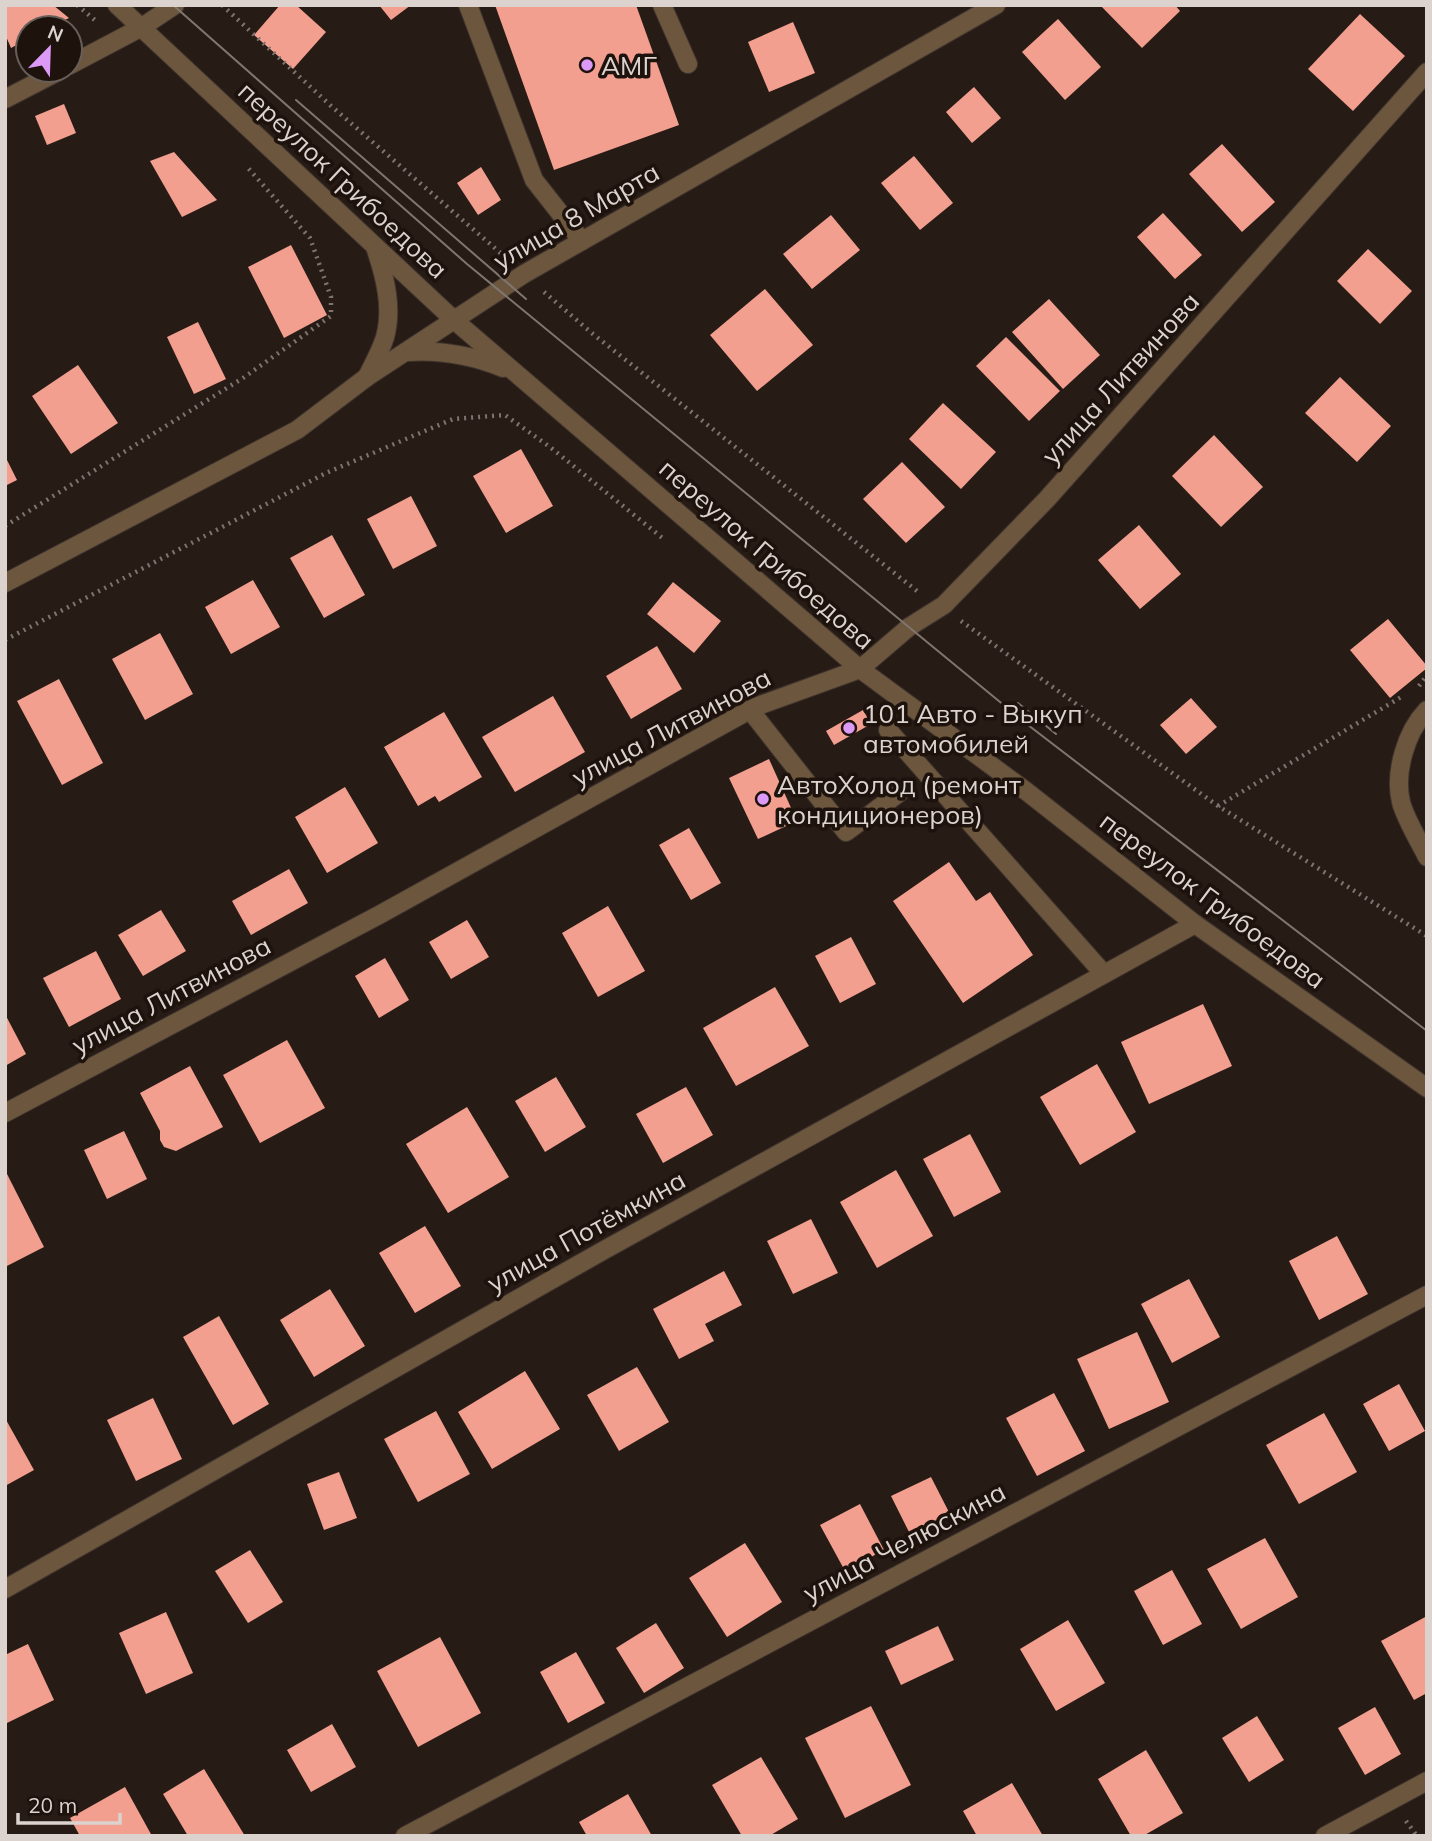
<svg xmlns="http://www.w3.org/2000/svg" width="1432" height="1841" font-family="Mulish,sans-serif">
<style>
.building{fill:#f39f90}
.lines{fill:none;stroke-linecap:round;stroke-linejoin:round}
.service-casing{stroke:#40352f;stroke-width:20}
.minor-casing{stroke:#40352f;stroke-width:20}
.tertiary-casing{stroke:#40352f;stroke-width:20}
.path{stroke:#7e746f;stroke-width:4.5;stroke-dasharray:2 5;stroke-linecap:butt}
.service{stroke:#6c563e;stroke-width:18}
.minor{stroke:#6c563e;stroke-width:18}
.tertiary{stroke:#6c563e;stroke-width:18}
.tram{stroke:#807670;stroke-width:2}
.poi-dot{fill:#dc99f5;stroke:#1d120c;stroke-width:2.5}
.labels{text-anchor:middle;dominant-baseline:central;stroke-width:7;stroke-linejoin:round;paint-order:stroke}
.poi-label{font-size:26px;fill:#dcd3cf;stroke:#1d120c;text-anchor:start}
.street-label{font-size:26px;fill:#dcd3cf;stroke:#1d120c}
</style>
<rect width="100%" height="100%" fill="#271b15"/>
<g class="building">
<path d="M5 5H53L69 18 49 28H28V39L11 48 5 34Z"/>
<path d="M280 5H296L326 32 293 69 254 35Z"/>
<path d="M379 5H411L391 20Z"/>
<path d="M495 5H636L679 125 554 170Z"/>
<path d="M1100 5H1175L1180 11 1142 48Z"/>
<path d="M1360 14 1405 56 1353 111 1308 69Z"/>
<path d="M1058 19 1101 67 1065 100 1022 52Z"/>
<path d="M793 22 815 73 769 92 748 42Z"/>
<path d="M974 87 1001 118 972 143 946 112Z"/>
<path d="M64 104 76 133 47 145 35 116Z"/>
<path d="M1222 144 1275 202 1242 232 1189 174Z"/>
<path d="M174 152 217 200 182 217 150 161Z"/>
<path d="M914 156 953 203 920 230 881 183Z"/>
<path d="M481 167 501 200 478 215 457 183Z"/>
<path d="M1163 213 1202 255 1175 279 1137 237Z"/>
<path d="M831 215 860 250 812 289 783 254Z"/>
<path d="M291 245 327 315 284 338 248 267Z"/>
<path d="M1368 249 1412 291 1380 324 1337 281Z"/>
<path d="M765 289 813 345 757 391 710 335Z"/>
<path d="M1049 299 1100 355 1063 389 1012 332Z"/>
<path d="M198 322 226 379 194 394 167 337Z"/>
<path d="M1006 337 1060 391 1029 421 976 366Z"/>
<path d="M78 365 118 423 71 454 32 396Z"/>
<path d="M1340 377 1391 426 1357 462 1305 413Z"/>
<path d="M943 403 996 452 961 489 909 439Z"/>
<path d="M1214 435 1263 487 1221 527 1172 476Z"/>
<path d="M521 449 553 506 506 533 473 476Z"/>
<path d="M5 456 17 480 5 486Z"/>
<path d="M902 462 945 507 906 543 863 499Z"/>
<path d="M411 496 437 546 393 569 367 519Z"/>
<path d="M1139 525 1181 574 1140 609 1098 560Z"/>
<path d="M332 535 365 595 324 618 290 558Z"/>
<path d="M253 580 280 627 231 654 205 607Z"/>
<path d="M673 582 721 621 694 653 647 614Z"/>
<path d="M1388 619 1427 666V668L1390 698 1350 650Z"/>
<path d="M160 633 193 694 145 720 112 659Z"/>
<path d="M657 646 682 689 631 719 606 676Z"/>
<path d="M59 679 103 763 62 785 17 701Z"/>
<path d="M553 696 585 752 515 792 482 737Z"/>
<path d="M1191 698 1217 727 1186 754 1160 725Z"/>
<path d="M863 710 871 724 834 745 826 731Z"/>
<path d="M444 712 482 777 439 802 435 796 418 806 384 747Z"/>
<path d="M769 759 797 821 758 839 729 778Z"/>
<path d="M345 787 378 843 327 873 295 817Z"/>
<path d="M689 828 721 883 691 900 659 845Z"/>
<path d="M949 862 976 901 990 892 1033 955 963 1003 893 901Z"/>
<path d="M289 869 308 903 251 935 232 901Z"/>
<path d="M608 906 645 971 598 997 562 933Z"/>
<path d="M161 910 186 951 143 976 118 935Z"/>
<path d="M467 920 489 957 451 979 429 942Z"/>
<path d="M851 937 876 984 840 1003 815 956Z"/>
<path d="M96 951 121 999 69 1027 43 978Z"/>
<path d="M385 958 409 1000 379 1018 355 976Z"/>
<path d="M775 987 809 1046 736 1086 703 1028Z"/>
<path d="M1203 1004 1232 1066 1149 1104 1121 1042Z"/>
<path d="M5 1014 26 1054 5 1066Z"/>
<path d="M287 1040 325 1108 260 1143 223 1075Z"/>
<path d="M1097 1064 1136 1132 1080 1165 1040 1097Z"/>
<path d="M190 1066 223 1127 176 1151 164 1147 160 1140V1131L140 1093Z"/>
<path d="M556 1077 586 1127 545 1152 515 1101Z"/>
<path d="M686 1087 713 1135 663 1163 636 1114Z"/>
<path d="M467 1107 509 1177 448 1213 406 1144Z"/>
<path d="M124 1131 147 1179 107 1199 84 1150Z"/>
<path d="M970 1134 1001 1192 954 1217 923 1159Z"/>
<path d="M5 1170 44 1247 5 1267Z"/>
<path d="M896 1170 933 1236 877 1268 840 1202Z"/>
<path d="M811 1219 838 1273 793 1294 767 1241Z"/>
<path d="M425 1226 461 1286 415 1313 379 1253Z"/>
<path d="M1337 1236 1368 1294 1319 1320 1289 1261Z"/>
<path d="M724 1271 742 1305 705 1324 714 1341 679 1359 653 1309Z"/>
<path d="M1189 1279 1220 1337 1172 1363 1141 1304Z"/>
<path d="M330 1289 365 1346 314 1377 280 1320Z"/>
<path d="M219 1316 269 1404 233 1425 183 1337Z"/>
<path d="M1137 1332 1169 1402 1109 1429 1077 1359Z"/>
<path d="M637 1367 669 1422 619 1451 587 1395Z"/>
<path d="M525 1371 560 1429 492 1469 458 1412Z"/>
<path d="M1399 1384 1425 1431 1389 1451 1363 1404Z"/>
<path d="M1054 1393 1085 1451 1037 1476 1006 1418Z"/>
<path d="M153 1398 182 1459 136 1481 107 1420Z"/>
<path d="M436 1411 470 1474 418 1502 384 1439Z"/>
<path d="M1324 1413 1357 1472 1299 1504 1266 1445Z"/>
<path d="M5 1418 34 1470 5 1486Z"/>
<path d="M339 1472 357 1518 324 1530 307 1484Z"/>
<path d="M931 1477 952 1518 912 1538 891 1496Z"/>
<path d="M860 1504 884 1550 845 1571 820 1525Z"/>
<path d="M1265 1538 1298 1597 1241 1629 1207 1569Z"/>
<path d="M745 1543 782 1602 727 1637 689 1578Z"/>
<path d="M250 1550 283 1602 248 1623 215 1571Z"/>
<path d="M1172 1570 1202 1624 1163 1645 1134 1591Z"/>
<path d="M166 1612 193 1673 146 1694 119 1633Z"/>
<path d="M1427 1616V1693L1414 1700 1381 1641Z"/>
<path d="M1068 1620 1105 1683 1056 1711 1020 1649Z"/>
<path d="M656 1623 684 1668 644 1693 616 1648Z"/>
<path d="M938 1626 954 1660 901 1685 885 1651Z"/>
<path d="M440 1637 481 1713 418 1747 377 1671Z"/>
<path d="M28 1644 54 1700 7 1723 5 1719V1655Z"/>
<path d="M576 1652 605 1703 568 1723 540 1672Z"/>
<path d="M871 1706 911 1785 845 1818 805 1738Z"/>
<path d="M1375 1707 1401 1754 1365 1775 1338 1728Z"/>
<path d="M1257 1716 1284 1760 1249 1782 1222 1738Z"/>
<path d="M332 1724 356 1767 311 1792 287 1750Z"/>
<path d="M1146 1750 1183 1813 1143 1836H1131L1098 1779Z"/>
<path d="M761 1757 798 1819 769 1836H742L712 1785Z"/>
<path d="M204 1769 245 1836H188L163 1794Z"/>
<path d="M1012 1783 1043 1836H977L963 1811Z"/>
<path d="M125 1787 152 1836H80L70 1818Z"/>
<path d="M628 1794 652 1836H587L579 1822Z"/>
</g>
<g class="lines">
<g class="service-casing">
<g id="service">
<path d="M468 5 534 180 582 241"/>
<path d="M662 5 688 64"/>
<path d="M750 710 846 832 899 793"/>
<path d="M888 730 1104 974"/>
</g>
</g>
<g class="minor-casing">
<g id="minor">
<path d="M70 65 142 27 175 5"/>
<path d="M5 99 61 70"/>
<path d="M454 320 524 274 996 5"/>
<path d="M5 1113 379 915 755 707 860 669 909 627 944 605 1047 499 1427 72"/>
<path d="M5 1589 606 1249 1195 924"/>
<path d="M405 1836 1427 1295"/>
<path d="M1325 1836 1427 1781"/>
</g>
</g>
<g class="tertiary-casing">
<g id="tertiary">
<path d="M117 5 454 320 860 669 1026 791 1195 924 1427 1088"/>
<path d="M408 352C442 350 471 355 503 368"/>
<path d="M367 377C373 364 381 351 385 337 393 308 385 277 376 250"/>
<path d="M5 583 297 430 367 377 454 320"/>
<path d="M1427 710C1406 732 1394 772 1401 802 1405 818 1419 841 1427 857"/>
</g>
</g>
<g class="path">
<path d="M77 5 96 21"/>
<path d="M222 5 330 105 504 256"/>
<path d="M544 292 593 334 917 591"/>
<path d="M5 526 243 378 331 316V297L310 238 248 168"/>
<path d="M961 621 1218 806 1427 936"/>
<path d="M5 640 326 473 453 419 505 415 550 447 665 540"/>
<path d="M1419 686 1427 675"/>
<path d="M1218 806 1403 696"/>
<path d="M1406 1821 1417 1836"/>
</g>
<use href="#service" class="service"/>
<use href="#minor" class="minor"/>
<use href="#tertiary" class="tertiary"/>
<g class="tram">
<path d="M173 5 467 264 1028 725 1427 1031"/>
<path d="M296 100 526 299"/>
<path d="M1018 703 1056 734"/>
</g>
</g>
<g class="poi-dot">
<circle cx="587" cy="65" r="7"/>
<circle cx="849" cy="728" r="7"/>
<circle cx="763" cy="799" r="7"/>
</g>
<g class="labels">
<g class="poi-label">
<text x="601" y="65">АМГ</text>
<text x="863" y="713">101 Авто - Выкуп<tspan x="863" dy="30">автомобилей</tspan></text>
<text x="777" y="784">АвтоХолод (ремонт<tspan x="777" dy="30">кондиционеров)</tspan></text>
</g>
<g class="street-label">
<text transform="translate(343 180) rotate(43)">переулок Грибоедова</text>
<text transform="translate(576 216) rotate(-30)">улица 8 Марта</text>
<text transform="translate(1120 378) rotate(-48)">улица Литвинова</text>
<text transform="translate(767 554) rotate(41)">переулок Грибоедова</text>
<text transform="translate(671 727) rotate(-28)">улица Литвинова</text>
<text transform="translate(1213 900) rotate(37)">переулок Грибоедова</text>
<text transform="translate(171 995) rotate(-28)">улица Литвинова</text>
<text transform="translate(586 1231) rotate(-29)">улица Потёмкина</text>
<text transform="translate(904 1542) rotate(-28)">улица Челюскина</text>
</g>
</g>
<rect width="1432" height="1841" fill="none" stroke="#dcd3cf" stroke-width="14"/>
<g transform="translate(49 49) rotate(23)"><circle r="33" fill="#1d120c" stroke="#695f5a" stroke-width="2"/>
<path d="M0-5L12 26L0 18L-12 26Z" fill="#dc99f5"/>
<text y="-10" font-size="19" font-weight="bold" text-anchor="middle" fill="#dcd3cf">N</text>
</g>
<path d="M18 1813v10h102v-10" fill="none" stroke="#dcd3cf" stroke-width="3.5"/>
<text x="28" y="1813" font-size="21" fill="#dcd3cf" stroke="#1d120c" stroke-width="5" paint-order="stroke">20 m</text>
</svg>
